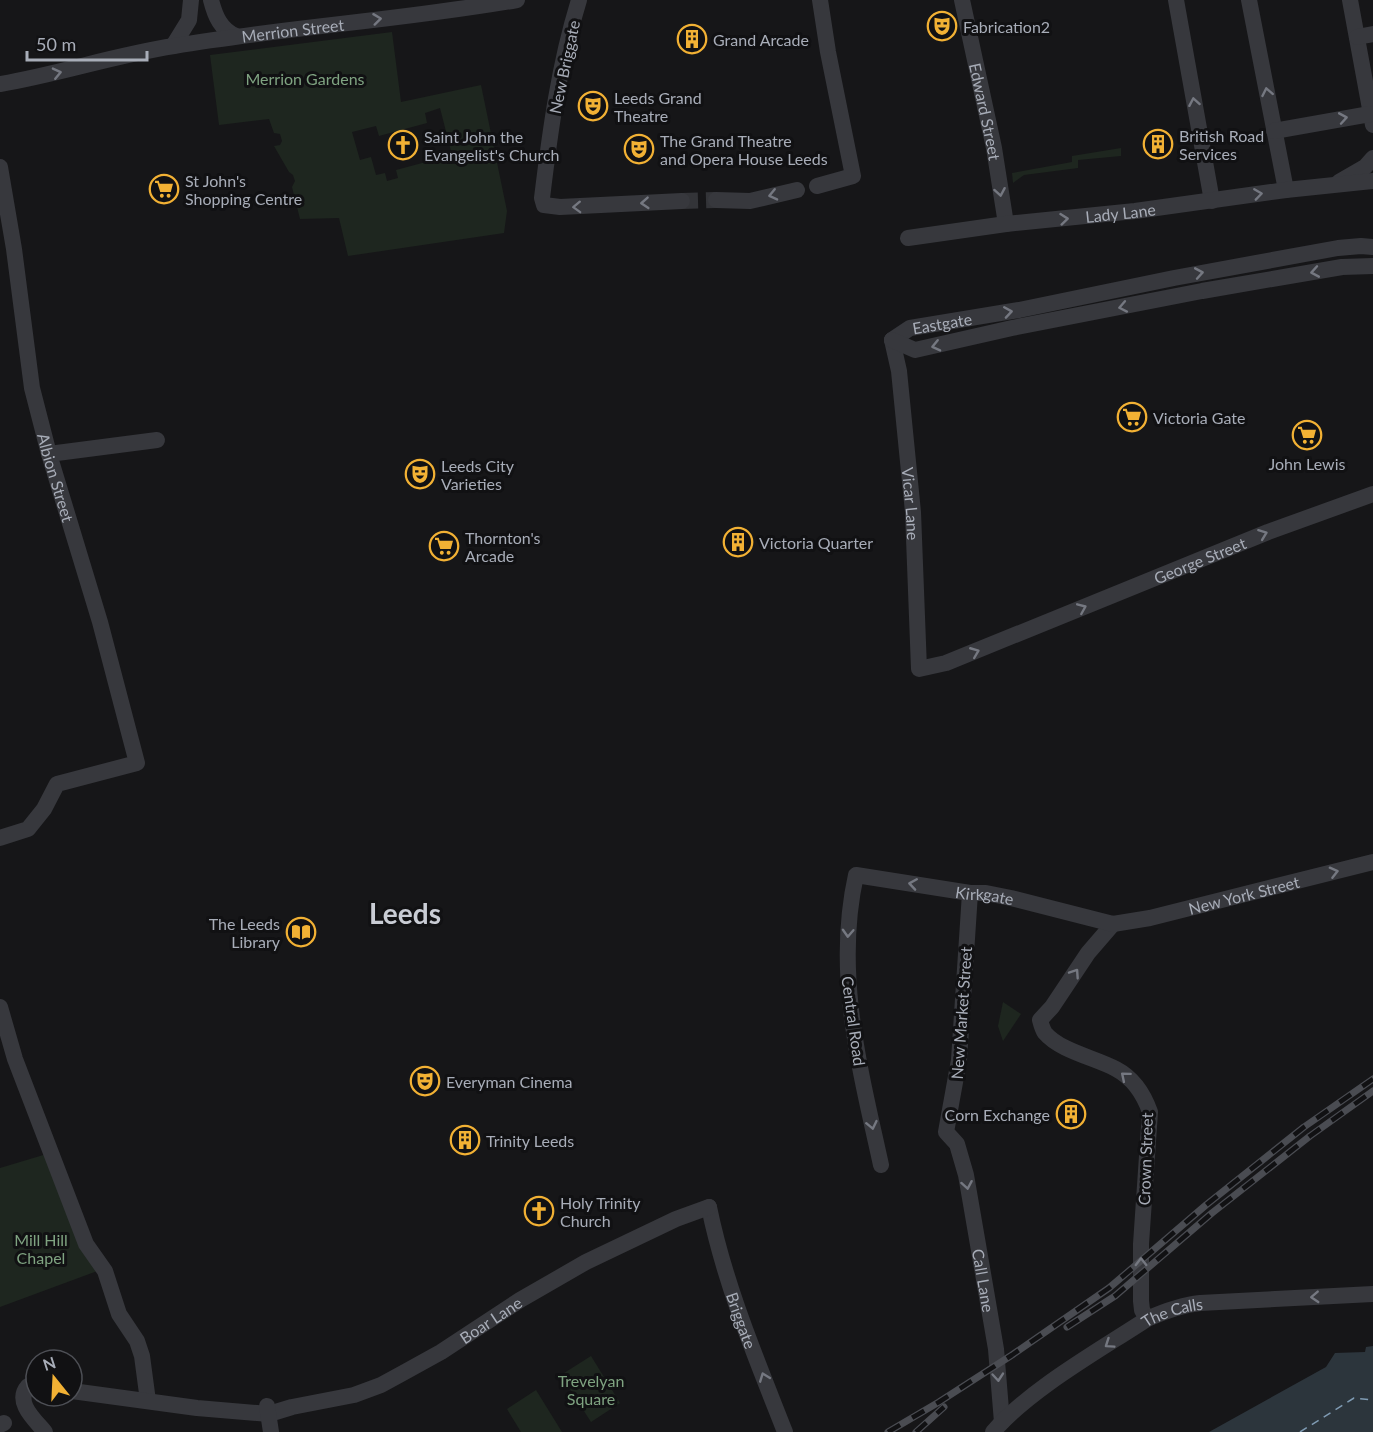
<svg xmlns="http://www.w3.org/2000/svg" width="1373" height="1432" font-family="Lato,sans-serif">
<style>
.green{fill:#1e261f;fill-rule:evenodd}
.water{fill:#2c353c}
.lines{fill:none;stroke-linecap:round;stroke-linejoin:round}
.ferry{stroke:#7f9bb3;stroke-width:1.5;stroke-dasharray:8 6;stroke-linecap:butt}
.minor-tunnel{stroke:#333438;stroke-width:16;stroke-dasharray:16 8;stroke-linecap:butt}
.minor{stroke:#37383d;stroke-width:16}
.rail-casing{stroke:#4a4c52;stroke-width:7}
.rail{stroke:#111113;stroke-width:4.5;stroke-dasharray:14;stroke-linecap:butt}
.oneway{stroke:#757881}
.labels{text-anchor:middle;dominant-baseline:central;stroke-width:6;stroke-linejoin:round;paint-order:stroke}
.poi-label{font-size:16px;fill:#a8adb8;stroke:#111113;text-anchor:start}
.street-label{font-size:16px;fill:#a8adb8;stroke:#111113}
.park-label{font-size:16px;fill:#7fa381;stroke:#111113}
.town-label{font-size:28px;font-weight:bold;fill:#c9ccd4;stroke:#111113}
</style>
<rect width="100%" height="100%" fill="#161618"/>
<g class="green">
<path d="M392 32 401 102 481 85 507 211 504 233 348 256 339 218 300 219 292 187 295 181 293 175 289 172 274 146 280 145 282 141 280 134 274 133 269 119 219 125 210 55ZM440 108 452 155 396 170 398 178 387 181 385 173 376 175 371 157 360 160 352 132 376 126 379 136 427 123 425 113Z"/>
<path d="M1121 148V156L1078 160V168L1024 175 1013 183 1012 173 1072 162V156Z"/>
<path d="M1003 1002 1021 1014 1003 1041 998 1026Z"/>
<path d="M50 1153 100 1270 0 1307V1168Z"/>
<path d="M591 1356 620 1403 591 1422 561 1375Z"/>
<path d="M536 1390 562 1432H521L507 1409Z"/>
</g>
<path class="water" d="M1373 1346V1432H1209L1326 1367 1335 1353 1365 1352 1366 1347Z"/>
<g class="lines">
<path class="ferry" d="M1300 1432 1354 1398 1373 1400"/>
<path class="minor-tunnel" d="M682 201 716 200"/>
<g class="minor">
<path d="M211 0C215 16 221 30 236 36"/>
<path d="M579 0C559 64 550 132 542 198L544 205 560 207 682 201"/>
<path id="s1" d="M962 0 994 148 1006 224"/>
<path d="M1176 0 1212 201"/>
<path d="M1249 0 1286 190"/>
<path d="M1350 0 1373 125"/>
<path d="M1357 37 1373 34"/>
<path d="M173 46 189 20 191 0"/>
<path id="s2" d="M0 84C59 74 115 55 174 46 288 27 403 20 517 0"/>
<path d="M1274 131 1370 114"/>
<path id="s3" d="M0 167 14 249 32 388 49 454 100 622 137 763 57 784 44 809 28 829 0 838"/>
<path d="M1339 182 1365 167 1373 158"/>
<path d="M817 186 853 176 828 52 820 0"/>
<path d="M716 200 750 201 797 190"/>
<path id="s4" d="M908 238 1006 224 1135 211 1286 190 1373 181"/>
<path id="s5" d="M892 340 899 371 913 512 919 669 946 663 1268 532 1373 494"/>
<path id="s6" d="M892 340 910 328 1019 310 1174 278 1338 248 1361 246 1373 247"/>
<path d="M892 340 915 350 1012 328 1202 291 1342 267 1373 266"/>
<path d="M49 454 157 440"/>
<path id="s7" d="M970 893 959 1060 946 1132 957 1144 966 1175 996 1349 1002 1422"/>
<path d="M1113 924 1088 953 1052 1007 1040 1020C1041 1024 1043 1030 1045 1033 1060 1051 1096 1058 1116 1069 1133 1078 1144 1095 1150 1112L1141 1244V1301L1142 1310 1147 1319"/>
<path d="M0 1007 15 1059 86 1244 105 1271 119 1314 137 1341 142 1356 148 1401"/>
<path id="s8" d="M881 1165C860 1069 834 973 856 875L970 893H986L1011 898 1113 924 1150 918 1373 862"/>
<path id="s9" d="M709 1207C725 1285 756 1358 785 1432"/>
<path d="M36 1387 28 1386C14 1402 35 1420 45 1432"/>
<path id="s10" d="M72 1391 197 1408 269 1414 292 1407 354 1395 381 1385 403 1373 441 1352 520 1300 586 1262 676 1219 709 1207"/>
<path d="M267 1406 271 1432"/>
<path d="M0 1425 4 1423"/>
<path id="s11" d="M993 1432C1030 1389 1100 1350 1147 1319 1165 1311 1181 1305 1200 1303L1373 1294"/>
</g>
<g class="rail-casing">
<g id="rail">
<path d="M1067 1327 1115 1296 1212 1213 1310 1136 1373 1091"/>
<path d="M888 1432 939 1402 1012 1355 1109 1288 1206 1205 1304 1127 1373 1079"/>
<path d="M916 1432 944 1407"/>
</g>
</g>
<use href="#rail" class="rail"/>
</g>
<defs><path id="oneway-chevron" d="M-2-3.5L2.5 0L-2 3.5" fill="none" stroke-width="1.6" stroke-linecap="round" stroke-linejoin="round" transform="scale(1.5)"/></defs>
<g class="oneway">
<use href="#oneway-chevron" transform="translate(377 19) rotate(-7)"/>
<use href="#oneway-chevron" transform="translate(57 73) rotate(-13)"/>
<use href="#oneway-chevron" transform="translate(1267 92) rotate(-101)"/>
<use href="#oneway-chevron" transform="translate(1194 102) rotate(-100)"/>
<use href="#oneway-chevron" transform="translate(1343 118) rotate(-10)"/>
<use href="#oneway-chevron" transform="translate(1000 192) rotate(80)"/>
<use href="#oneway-chevron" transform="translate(1258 194) rotate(-8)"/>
<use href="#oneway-chevron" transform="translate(773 195) rotate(167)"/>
<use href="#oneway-chevron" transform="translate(645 203) rotate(176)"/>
<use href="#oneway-chevron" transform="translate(577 207) rotate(178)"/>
<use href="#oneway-chevron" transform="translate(1064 219) rotate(-6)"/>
<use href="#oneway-chevron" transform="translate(1315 272) rotate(170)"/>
<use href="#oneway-chevron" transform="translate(1199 273) rotate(-10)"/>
<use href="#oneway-chevron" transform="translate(1123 307) rotate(169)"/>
<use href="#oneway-chevron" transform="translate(1008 312) rotate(-9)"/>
<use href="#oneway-chevron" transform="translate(936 346) rotate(167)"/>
<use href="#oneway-chevron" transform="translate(1263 534) rotate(-21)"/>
<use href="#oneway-chevron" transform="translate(1082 608) rotate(-23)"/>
<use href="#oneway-chevron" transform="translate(975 652) rotate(-22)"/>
<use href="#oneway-chevron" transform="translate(1334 872) rotate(-14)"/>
<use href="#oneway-chevron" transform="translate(913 884) rotate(-171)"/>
<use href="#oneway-chevron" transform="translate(848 933) rotate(93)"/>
<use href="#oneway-chevron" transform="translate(1075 973) rotate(-56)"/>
<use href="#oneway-chevron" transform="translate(1125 1076) rotate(-140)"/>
<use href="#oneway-chevron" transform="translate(872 1125) rotate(78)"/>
<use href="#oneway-chevron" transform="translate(967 1185) rotate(80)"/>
<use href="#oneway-chevron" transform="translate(1141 1262) rotate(-90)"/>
<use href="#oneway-chevron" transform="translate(1315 1297) rotate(177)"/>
<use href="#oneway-chevron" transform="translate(1109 1344) rotate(146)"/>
<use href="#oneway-chevron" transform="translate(764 1377) rotate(-111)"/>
<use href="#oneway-chevron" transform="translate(998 1377) rotate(85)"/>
</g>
<defs>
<g id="theatre-ring" transform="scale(1.5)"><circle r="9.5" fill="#111113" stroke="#f2b134" stroke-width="1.5"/><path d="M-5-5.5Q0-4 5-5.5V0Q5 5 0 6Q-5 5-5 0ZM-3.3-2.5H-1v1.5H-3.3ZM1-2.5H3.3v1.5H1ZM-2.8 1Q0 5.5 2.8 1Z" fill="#f2b134"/></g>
<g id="building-ring" transform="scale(1.5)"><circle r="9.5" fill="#111113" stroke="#f2b134" stroke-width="1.5"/><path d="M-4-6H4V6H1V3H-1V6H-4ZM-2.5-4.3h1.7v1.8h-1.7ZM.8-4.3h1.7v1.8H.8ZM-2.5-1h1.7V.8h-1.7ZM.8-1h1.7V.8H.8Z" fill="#f2b134"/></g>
<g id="church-ring" transform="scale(1.5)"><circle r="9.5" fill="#111113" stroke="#f2b134" stroke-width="1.5"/><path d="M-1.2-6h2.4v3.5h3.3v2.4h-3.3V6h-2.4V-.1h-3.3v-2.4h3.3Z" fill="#f2b134"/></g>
<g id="supermarket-ring" transform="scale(1.5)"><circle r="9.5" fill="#111113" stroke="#f2b134" stroke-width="1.5"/><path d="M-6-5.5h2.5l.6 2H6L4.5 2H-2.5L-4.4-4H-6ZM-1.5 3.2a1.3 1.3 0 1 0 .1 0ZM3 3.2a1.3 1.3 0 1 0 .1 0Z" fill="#f2b134"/></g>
<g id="library-ring" transform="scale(1.5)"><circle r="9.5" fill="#111113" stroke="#f2b134" stroke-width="1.5"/><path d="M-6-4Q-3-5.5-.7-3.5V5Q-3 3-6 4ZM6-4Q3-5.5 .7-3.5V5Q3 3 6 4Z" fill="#f2b134"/></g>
</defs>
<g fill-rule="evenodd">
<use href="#theatre-ring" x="942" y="26"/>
<use href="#building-ring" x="692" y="39"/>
<use href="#theatre-ring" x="593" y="106"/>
<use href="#building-ring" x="1158" y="144"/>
<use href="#church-ring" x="403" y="145"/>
<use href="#theatre-ring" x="639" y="149"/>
<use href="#supermarket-ring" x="164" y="189"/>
<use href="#supermarket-ring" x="1132" y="417"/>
<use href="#supermarket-ring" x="1307" y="435"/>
<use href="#theatre-ring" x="420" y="474"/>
<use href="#building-ring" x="738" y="542"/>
<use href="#supermarket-ring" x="444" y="546"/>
<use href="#library-ring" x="301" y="932"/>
<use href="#theatre-ring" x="425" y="1081"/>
<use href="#building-ring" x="1071" y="1114"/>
<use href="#building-ring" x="465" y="1140"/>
<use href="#church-ring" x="539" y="1211"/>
</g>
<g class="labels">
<g class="poi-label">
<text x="963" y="26">Fabrication2</text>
<text x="713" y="39">Grand Arcade</text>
<text x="614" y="97">Leeds Grand<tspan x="614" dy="18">Theatre</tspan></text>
<text x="1179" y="135">British Road<tspan x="1179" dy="18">Services</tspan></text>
<text x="424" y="136">Saint John the<tspan x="424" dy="18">Evangelist's Church</tspan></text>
<text x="660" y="140">The Grand Theatre<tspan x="660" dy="18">and Opera House Leeds</tspan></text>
<text x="185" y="180">St John's<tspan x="185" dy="18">Shopping Centre</tspan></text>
<text x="1153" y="417">Victoria Gate</text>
<text x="1307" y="463" text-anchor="middle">John Lewis</text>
<text x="441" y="465">Leeds City<tspan x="441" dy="18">Varieties</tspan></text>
<text x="465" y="537">Thornton's<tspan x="465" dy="18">Arcade</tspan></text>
<text x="759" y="542">Victoria Quarter</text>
<text x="280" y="923" text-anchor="end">The Leeds<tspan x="280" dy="18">Library</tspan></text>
<text x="446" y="1081">Everyman Cinema</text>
<text x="1050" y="1114" text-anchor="end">Corn Exchange</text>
<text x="486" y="1140">Trinity Leeds</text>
<text x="560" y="1202">Holy Trinity<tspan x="560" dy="18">Church</tspan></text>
</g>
<g class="street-label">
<text stroke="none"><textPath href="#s2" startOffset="298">Merrion Street</textPath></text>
<text transform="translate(564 67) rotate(-78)">New Briggate</text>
<text stroke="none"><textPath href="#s1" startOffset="114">Edward Street</textPath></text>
<text stroke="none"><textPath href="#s4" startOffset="214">Lady Lane</textPath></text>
<text stroke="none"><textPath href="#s6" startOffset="54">Eastgate</textPath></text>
<text stroke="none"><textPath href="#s3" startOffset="316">Albion Street</textPath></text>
<text stroke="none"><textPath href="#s5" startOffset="165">Vicar Lane</textPath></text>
<text stroke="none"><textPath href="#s5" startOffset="632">George Street</textPath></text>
<text stroke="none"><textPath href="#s8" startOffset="424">Kirkgate</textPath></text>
<text stroke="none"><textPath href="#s8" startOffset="690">New York Street</textPath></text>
<text transform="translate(961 1013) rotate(-86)">New Market Street</text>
<text transform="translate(854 1021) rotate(82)">Central Road</text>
<text transform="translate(1145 1159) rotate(-88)">Crown Street</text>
<text stroke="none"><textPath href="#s7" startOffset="396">Call Lane</textPath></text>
<text stroke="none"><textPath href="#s11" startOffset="218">The Calls</textPath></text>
<text stroke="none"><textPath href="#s10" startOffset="442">Boar Lane</textPath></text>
<text stroke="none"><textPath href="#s9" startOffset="118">Briggate</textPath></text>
</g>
<g class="park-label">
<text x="305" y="78">Merrion Gardens</text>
<text x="41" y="1239">Mill Hill<tspan x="41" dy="18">Chapel</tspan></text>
<text x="591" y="1380">Trevelyan<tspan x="591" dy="18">Square</tspan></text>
</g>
<g class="town-label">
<text x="405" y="913">Leeds</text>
</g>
</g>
<g transform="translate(54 1378) rotate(342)"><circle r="28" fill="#111113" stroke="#4d4f55" stroke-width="1.5"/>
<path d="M0-4.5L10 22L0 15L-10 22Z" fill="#f2b134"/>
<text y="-9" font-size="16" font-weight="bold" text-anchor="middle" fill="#a8adb8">N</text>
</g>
<path d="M27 51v9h120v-9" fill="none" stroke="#a8adb8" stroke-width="3"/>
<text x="36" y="51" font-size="18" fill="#a8adb8" stroke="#111113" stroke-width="4.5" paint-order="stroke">50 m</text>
</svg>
